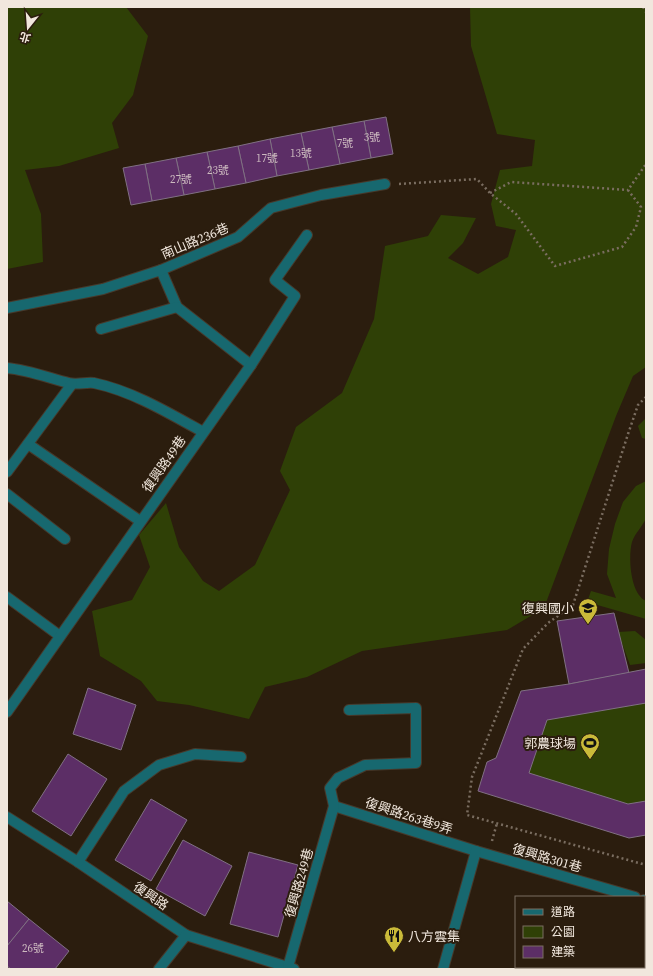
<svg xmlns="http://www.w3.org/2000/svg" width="653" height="976" font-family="'Source Serif 4','Noto Sans TC',serif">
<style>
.green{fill:#2f4006}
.building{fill:#5c2e66;stroke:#807083}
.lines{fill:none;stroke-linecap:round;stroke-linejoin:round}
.minor-casing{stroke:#47392b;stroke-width:12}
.path{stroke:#7a6d60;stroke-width:2.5;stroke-dasharray:2 3;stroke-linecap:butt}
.minor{stroke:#17686f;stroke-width:10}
.labels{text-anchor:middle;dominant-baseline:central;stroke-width:4;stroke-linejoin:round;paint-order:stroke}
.number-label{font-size:11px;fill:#ccb9bf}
.street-label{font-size:13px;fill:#f1e7dd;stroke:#2b1d0e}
.poi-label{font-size:13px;fill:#f1e7dd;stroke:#2b1d0e;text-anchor:end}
</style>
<rect width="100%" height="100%" fill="#2b1d0e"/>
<g class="green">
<path d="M7 7H126L148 36 133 95 112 123 119 148 59 166 25 170 41 214 43 262 7 269Z"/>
<path d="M470 7H646V367L633 376 616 416 544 608 507 630 362 651 307 677 265 687 249 719 189 705 157 701 141 681 100 656 92 611 132 600 150 567 139 535 166 503 179 547 203 581 219 591 255 565 290 490 280 471 296 427 342 393 374 319 385 246 428 236 441 215 476 218 463 243 448 258 478 274 508 257 516 230 496 226 491 204 500 170 532 166 535 140 497 134 471 46Z"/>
<path d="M646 418V439L642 438 638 426Z"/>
<path d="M646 481C646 489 648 512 646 518 643 526 635 533 632 542 628 556 630 594 646 601V619L587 602 591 591 616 598 607 574 609 549 615 524 623 502 636 486Z"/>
<path d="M635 631 646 640V663L630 665 618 632Z"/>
<path d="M646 703V801L628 804 529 773 547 720Z"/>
</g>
<g class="building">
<path d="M386 117 393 154 371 158 364 121Z"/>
<path d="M364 121 371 158 340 164 332 127Z"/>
<path d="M332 127 340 164 309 170 301 133Z"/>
<path d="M301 133 309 170 277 176 270 139Z"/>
<path d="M270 139 277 176 246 183 238 146Z"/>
<path d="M238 146 246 183 215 189 207 152Z"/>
<path d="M207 152 215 189 184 195 176 158Z"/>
<path d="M176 158 184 195 152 201 145 164Z"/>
<path d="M145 164 152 201 131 205 123 168Z"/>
<path d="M614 613 629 673 569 684 557 621Z"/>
<path d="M646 669V703L547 720 529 773 628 804 646 801V835L629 838 478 791 487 762 496 758 521 691 569 684Z"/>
<path d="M88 688 136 705 121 750 73 734Z"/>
<path d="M68 754 107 779 71 836 32 811Z"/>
<path d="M151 799 187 820 151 881 115 860Z"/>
<path d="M183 840 232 866 205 916 156 889Z"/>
<path d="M249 852 298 865 278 937 230 924Z"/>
<path d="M7 901 29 919 7 946Z"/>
<path d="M29 919 69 951 55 969H11L7 966V946Z"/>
</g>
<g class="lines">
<g class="minor-casing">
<g id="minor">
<path d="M161 270 177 307 251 365"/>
<path d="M7 308 103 289 161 270 238 237 271 208 321 195 385 184"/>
<path d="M101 329 177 307"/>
<path d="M7 368C28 370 49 378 69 383 77 385 86 382 94 383 132 391 169 413 203 432"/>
<path d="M28 444 140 521"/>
<path d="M7 472 72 384"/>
<path d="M7 494 65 539"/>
<path d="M7 597 60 636"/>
<path d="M7 712 251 365 295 296 275 280 307 235"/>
<path d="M334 806 476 851 635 897"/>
<path d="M7 817 78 862 186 935 294 969"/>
<path d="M78 862 124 791 159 765 195 754 241 757"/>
<path d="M644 900H646"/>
<path d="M288 967 334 806 330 788 338 778 365 765 416 763V708L349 710"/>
<path d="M589 968 590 967"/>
<path d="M159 969 186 935"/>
<path d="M443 969 476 851"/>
</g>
</g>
<g class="path">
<path d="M643 7 646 12"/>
<path d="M399 184 477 179 490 193 516 214 555 266 622 247 636 227 641 207 628 190 646 164"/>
<path d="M490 193 511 182 628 190"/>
<path d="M646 397 638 405 628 434 573 605 548 623 523 649 472 777 467 815 646 865"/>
<path d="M492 841 497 823"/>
</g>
<use href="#minor" class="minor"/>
</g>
<defs>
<g id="school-pin" transform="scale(1)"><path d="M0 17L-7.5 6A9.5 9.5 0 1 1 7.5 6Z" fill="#caba39" stroke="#2b1d0e"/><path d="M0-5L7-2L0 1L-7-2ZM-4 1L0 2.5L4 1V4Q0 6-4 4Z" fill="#111"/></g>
<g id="stadium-pin" transform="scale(1)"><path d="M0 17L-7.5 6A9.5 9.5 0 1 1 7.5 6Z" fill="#caba39" stroke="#2b1d0e"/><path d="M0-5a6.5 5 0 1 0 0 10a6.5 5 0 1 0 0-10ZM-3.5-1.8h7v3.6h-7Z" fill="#111"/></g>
<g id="restaurant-pin" transform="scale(1)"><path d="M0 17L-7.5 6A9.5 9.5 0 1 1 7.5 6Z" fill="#caba39" stroke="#2b1d0e"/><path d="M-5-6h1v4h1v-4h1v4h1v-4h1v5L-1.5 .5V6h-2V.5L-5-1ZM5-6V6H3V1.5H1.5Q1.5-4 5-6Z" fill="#111"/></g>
</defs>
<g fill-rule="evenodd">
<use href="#school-pin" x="588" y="608"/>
<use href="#stadium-pin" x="590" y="743"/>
<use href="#restaurant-pin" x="394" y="936"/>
</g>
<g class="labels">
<g class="number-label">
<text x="372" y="137">3號</text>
<text x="345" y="143">7號</text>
<text x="301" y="153">13號</text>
<text x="267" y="158">17號</text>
<text x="218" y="170">23號</text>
<text x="181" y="179">27號</text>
<text x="33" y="948">26號</text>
</g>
<g class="street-label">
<text transform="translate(195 241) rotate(-23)">南山路236巷</text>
<text transform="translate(164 464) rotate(-55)">復興路49巷</text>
<text transform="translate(409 816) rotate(18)">復興路263巷9弄</text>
<text transform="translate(547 858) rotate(16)">復興路301巷</text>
<text transform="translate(299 883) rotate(-74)">復興路249巷</text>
<text transform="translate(151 896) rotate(34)">復興路</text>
</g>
<g class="poi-label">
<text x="574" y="608">復興國小</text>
<text x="576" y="743">郭農球場</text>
<text x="408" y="936" text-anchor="start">八方雲集</text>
</g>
</g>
<rect width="653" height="976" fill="none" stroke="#f1e7dd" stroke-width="16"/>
<rect x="515" y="896" width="130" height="72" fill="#2b1d0e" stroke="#7a6e61"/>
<rect x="523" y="909" width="20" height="6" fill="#17686f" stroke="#7a6e61"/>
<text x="551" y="916" font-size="12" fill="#f1e7dd">道路</text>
<rect x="523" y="926" width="20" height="12" fill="#2f4006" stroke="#7a6e61"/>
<text x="551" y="936" font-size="12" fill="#f1e7dd">公園</text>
<rect x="523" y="946" width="20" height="12" fill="#5c2e66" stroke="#7a6e61"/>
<text x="551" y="956" font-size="12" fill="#f1e7dd">建築</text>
<g transform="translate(28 28) rotate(197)" stroke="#2b1d0e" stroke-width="3" paint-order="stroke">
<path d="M0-3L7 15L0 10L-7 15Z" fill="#f1e7dd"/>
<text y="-6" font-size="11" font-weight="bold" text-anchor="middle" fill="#f1e7dd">北</text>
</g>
</svg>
